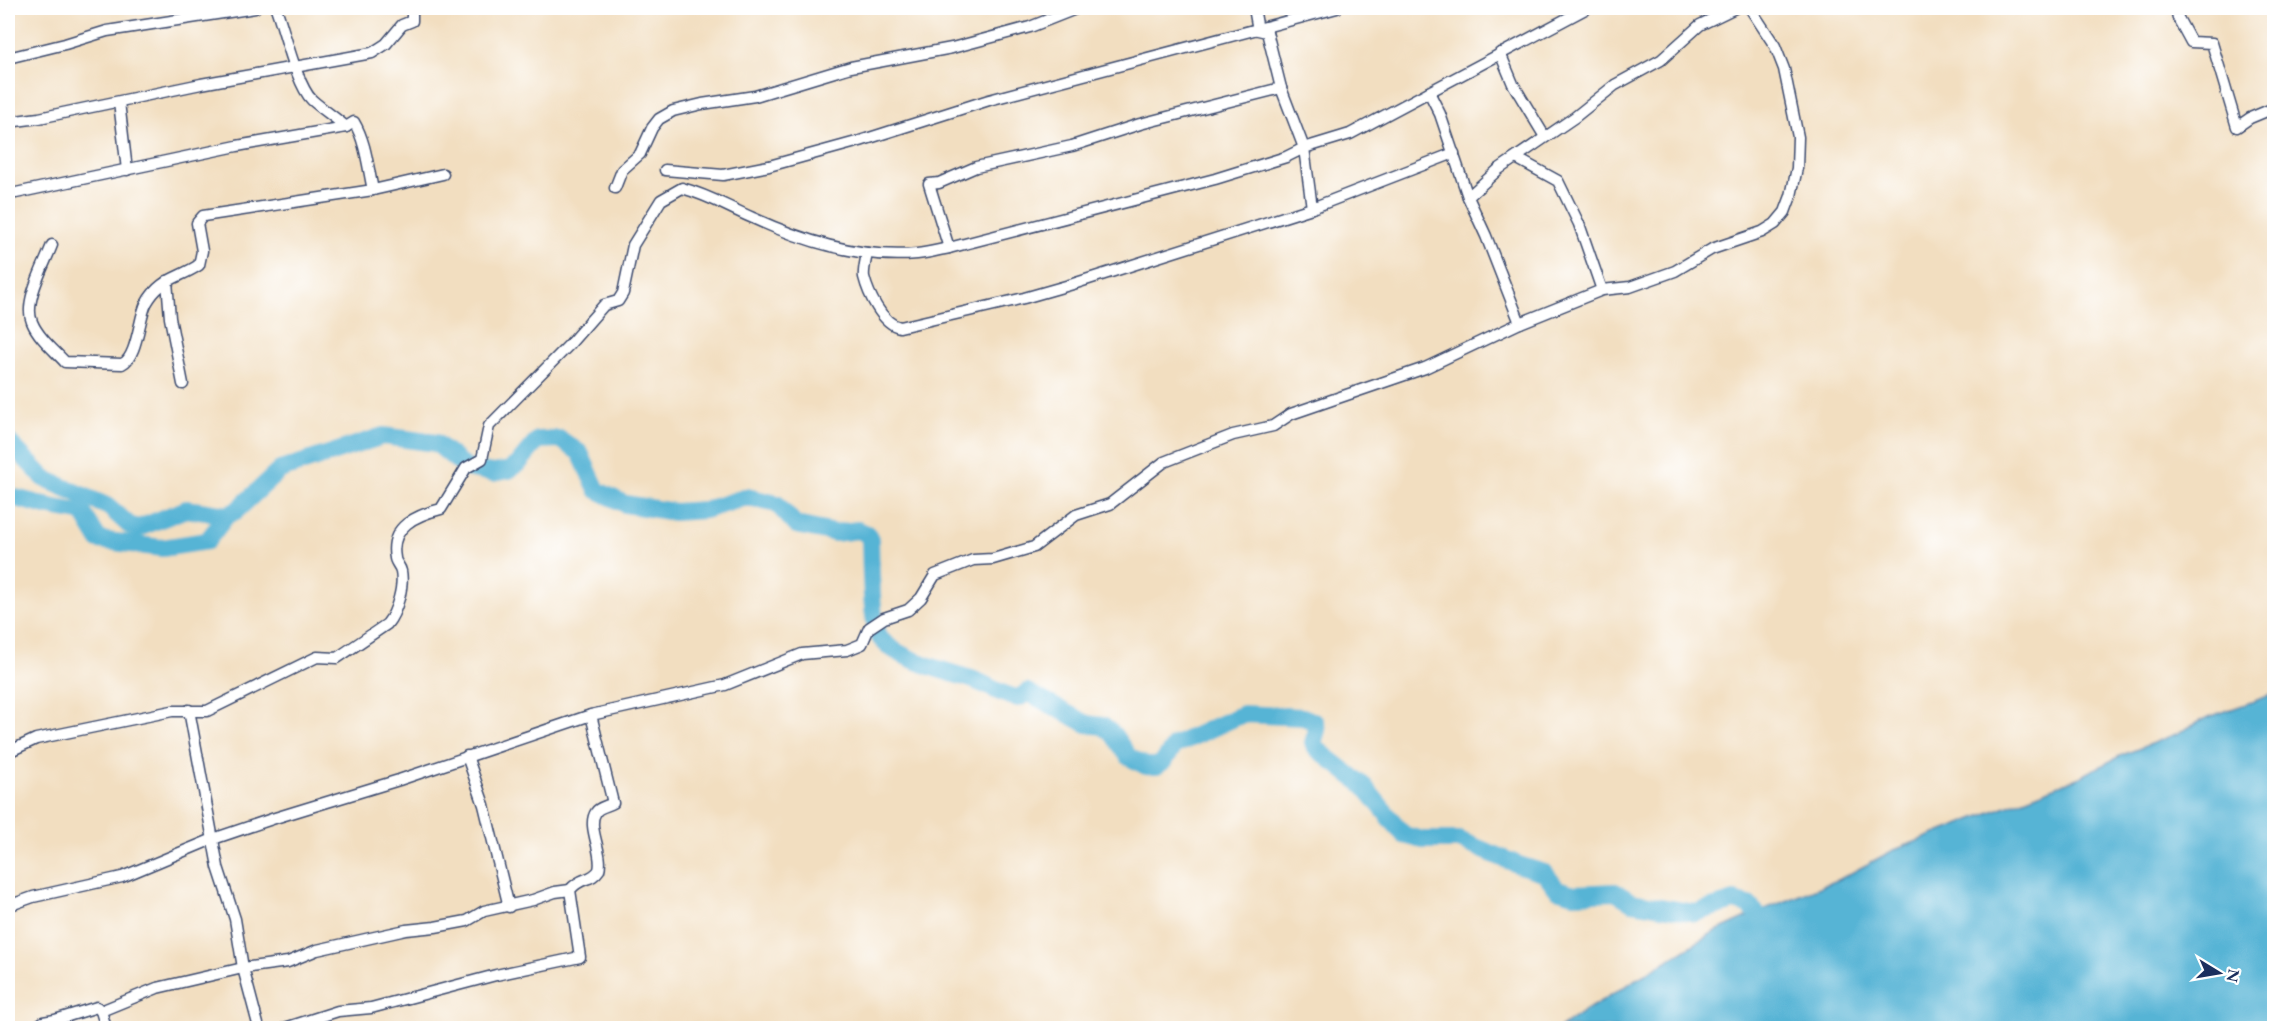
<svg xmlns="http://www.w3.org/2000/svg" width="2282" height="1036" font-family="'EB Garamond',serif">
<style>
.water{fill:#56b4d5;stroke:#38729a;stroke-width:1.5}
.lines{fill:none;stroke-linecap:round;stroke-linejoin:round}
.river{stroke:#56b4d5;stroke-width:18}
.minor-casing{stroke:#3b496d;stroke-width:13}
.minor{stroke:#fff;stroke-width:10}
</style>
<rect width="100%" height="100%" fill="#fff"/>
<filter id="ink" filterUnits="userSpaceOnUse"><feTurbulence type="fractalNoise" baseFrequency=".0167" numOctaves="2"/><feDisplacementMap in="SourceGraphic" scale="12" xChannelSelector="R" yChannelSelector="G"/><feConvolveMatrix kernelMatrix="1 2 1 2 8 2 1 2 1" color-interpolation-filters="sRGB"/></filter>
<filter id="wash" filterUnits="userSpaceOnUse"><feTurbulence type="fractalNoise" baseFrequency=".008" numOctaves="4" result="noise"/><feDisplacementMap in="SourceGraphic" scale="24" xChannelSelector="R" yChannelSelector="G"/><feGaussianBlur stdDeviation="1.35" result="paint"/><feColorMatrix in="noise" values="0 0 0 0 0 0 0 0 0 0 0 0 0 0 0 0 0 1.4 0 .05"/><feComposite in="paint" operator="in"/></filter>
<g filter="url(#wash)">
<rect width="100%" height="100%" fill="#f2dec0"/>
<path class="water" d="M2274 694V1028H1560L1583 1012 1714 932 1760 911 1840 879 1892 851 2080 777 2120 756 2176 734 2209 717Z"/>
<g class="lines">
<g class="river">
<path d="M8 441 45 479 109 507 129 525 139 528 186 509 227 515 236 511 280 470 383 436 436 443 466 468 493 473 509 470 519 463 538 440 560 439 580 453 597 490 625 504 674 512 705 510 747 497 777 504 796 525 835 533 858 530 867 534 870 540C871 560 870 626 881 639 898 659 944 671 968 678 986 683 1001 696 1019 698L1027 692 1087 724 1103 726 1113 734 1129 757 1146 766H1157L1164 761 1175 745 1243 714 1303 717 1315 722 1317 730 1313 743 1317 749 1364 786 1404 835 1423 840H1459L1519 865 1545 873 1557 889 1574 894 1615 892 1632 902 1695 913 1734 901 1749 905 1773 931"/>
<path d="M8 496 50 507 79 512 84 515 99 540 162 548 207 541 227 515"/>
</g>
</g>
</g>
<g filter="url(#ink)">
<g class="lines">
<g class="minor-casing">
<g id="minor">
<path d="M276 8C284 29 297 86 312 100 322 109 336 118 346 127L354 122C366 142 368 168 373 190"/>
<path d="M1254 8 1258 30 1267 32 1281 88 1304 148 1312 208"/>
<path d="M2176 8 2178 18 2191 42 2212 43 2237 127 2250 118 2274 108"/>
<path d="M1500 53 1513 84 1545 137"/>
<path d="M8 58 65 44 107 31 255 8"/>
<path d="M1429 92 1440 114 1468 197 1486 236 1520 323"/>
<path d="M119 102 127 170"/>
<path d="M8 122 39 118 201 84 372 53 386 44 402 25 412 21V8"/>
<path d="M1516 158 1558 181 1579 224 1602 290"/>
<path d="M665 170 723 175 769 166 860 141 989 100 1337 8"/>
<path d="M615 188 622 170 640 154 652 128 659 119 673 111 702 104 755 96 851 67 952 48 1030 27 1078 8"/>
<path d="M16 193 237 146 346 127"/>
<path d="M1468 197 1499 169 1575 117 1615 85 1661 60 1700 25 1735 8"/>
<path d="M52 245C45 264 23 302 32 322 38 337 54 350 65 362L122 364C137 358 139 318 146 304 160 278 178 279 199 265L202 251 197 223 203 216 373 190 443 174"/>
<path d="M949 248 929 184 939 183 976 167 1072 146 1140 124 1281 88"/>
<path d="M867 253C866 260 863 270 864 277 868 293 882 324 900 327L1024 298 1073 284 1312 208 1454 153"/>
<path d="M167 281 170 318 183 384"/>
<path d="M189 710 218 867 235 919 243 968 259 1028"/>
<path d="M8 752 36 739 172 711H207L317 657 337 658 387 624C397 612 404 586 401 571 400 566 395 562 395 558 389 526 417 515 441 509L466 468 482 459 489 426 569 345 604 305 618 301 623 293 633 245 661 200 682 188C711 196 727 207 753 218 803 241 862 259 917 254 928 253 938 250 949 248L1215 179 1286 157 1304 148 1350 134 1587 8"/>
<path d="M467 756 484 805 509 907"/>
<path d="M8 906 33 897 122 877 213 839 275 818 399 780 591 715 725 685 802 654 847 650 862 644 869 628 884 618 908 610 921 598 935 575 973 560 993 559 1034 547 1076 515 1110 504 1164 462 1233 435 1273 426 1291 414 1425 368 1520 323 1602 290 1630 287 1675 271 1712 249 1762 232 1775 224 1785 212 1791 196 1797 168 1798 137 1784 69 1775 46 1750 8"/>
<path d="M101 1011 106 1028"/>
<path d="M35 1028 43 1022 55 1020 97 1007 101 1011 157 988 243 968 288 962 317 950 406 930 435 927 467 921 484 911 533 900 555 892 570 890"/>
<path d="M285 1028 338 1011 371 1008 496 975 580 957 570 890C581 876 591 882 599 870 604 853 586 826 596 812 599 807 608 806 613 803L591 715"/>
</g>
</g>
<use href="#minor" class="minor"/>
</g>
</g>
<rect width="2282" height="1036" fill="none" stroke="#fff" stroke-width="30"/>
<g transform="translate(2219 973) rotate(101)" stroke="#ffffff" stroke-width="4.5" paint-order="stroke">
<path d="M0-4.5L10 22L0 15L-10 22Z" fill="#1b2f5e"/>
<text y="-9" font-size="16" font-weight="bold" text-anchor="middle" fill="#1b2f5e">N</text>
</g>
</svg>
